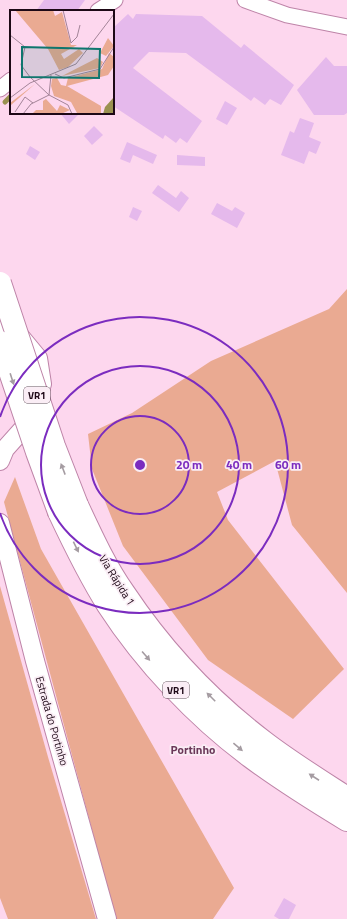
<svg xmlns="http://www.w3.org/2000/svg" width="347" height="919" font-family="'Titillium Web',sans-serif">
<style>
.green{fill:#eaaa92}
.lines{fill:none;stroke-linecap:round;stroke-linejoin:round}
.stream{stroke:#9a9151;stroke-width:5}
.building{fill:#e5b9ec}
.minor-casing{stroke:#be84a8;stroke-width:17}
.tertiary-casing{stroke:#be84a8;stroke-width:20}
.trunk-casing{stroke:#be84a8;stroke-width:24}
.minor{stroke:#fff;stroke-width:15}
.tertiary{stroke:#fff;stroke-width:18}
.trunk{stroke:#fff;stroke-width:22}
.trunk-bridge-casing{stroke:#be84a8;stroke-width:24;stroke-linecap:butt}
.trunk-bridge{stroke:#fff;stroke-width:22}
.oneway{fill:#a59ca2}
.ring{fill:none;stroke:#7b2cbf;stroke-width:2}
.labels{text-anchor:middle;dominant-baseline:central;stroke-width:3.5;stroke-linejoin:round;paint-order:stroke}
.shield{fill:#faedf5;stroke:#5f4d59;stroke-width:1}
.shield-label{font-size:10px;font-weight:bold;fill:#1d0816}
.street-label{font-size:11px;fill:#1d0816;stroke:#faedf5}
.neighbourhood-label{font-size:12px;font-weight:bold;fill:#6b3859;stroke:#faedf5}
.inset-road{fill:none;stroke:#a38498;stroke-width:1}
.view{fill:#0f766e;fill-opacity:0.15;stroke:#0f766e;stroke-width:2}
.inset-edge{fill:none;stroke:#1d0816;stroke-width:2}
.centre{fill:#7b2cbf;stroke:#faedf5;stroke-width:2}
.ring-label{font-size:12px;text-anchor:middle;font-weight:bold;fill:#7b2cbf;stroke:#faedf5;stroke-width:3.5;stroke-linejoin:round;paint-order:stroke}
</style>
<rect width="100%" height="100%" fill="#fdd7ee"/>
<g class="green">
<path d="M347 289V593L292 525 275 461 217 492 228 520 344 669 293 719 208 660 123 546 92 469 88 434 132 413 211 361 329 309Z"/>
<path d="M15 477 41 549 234 888 213 919H116L4 502Z"/>
<path d="M0 586 48 757 96 919H8L0 898Z"/>
</g>
<g class="lines">
<path class="stream" d="M5 102 11 96"/>
</g>
<g class="building">
<path d="M44 0H85L77 11H36Z"/>
<path d="M128 14 133 19 136 14 202 16 241 48 244 44 294 85 281 105 270 99 265 105 254 97 251 101 186 53 149 52 133 68 202 121 187 143 180 138 176 143 165 135 163 139 113 106V28Z"/>
<path d="M326 57 334 66H347V113L344 115H314L297 90Z"/>
<path d="M225 101 237 108 227 125 216 119Z"/>
<path d="M60 113H80L69 124Z"/>
<path d="M300 118 314 123 309 137 321 142 316 154 309 151 304 164 281 155 290 131 294 133Z"/>
<path d="M94 126 103 135 92 145 84 136Z"/>
<path d="M127 142 157 155 153 164 133 155 130 163 120 159Z"/>
<path d="M30 146 40 152 35 160 26 154Z"/>
<path d="M177 155 205 157V166L177 165Z"/>
<path d="M158 185 176 198 181 191 189 198 179 212 152 193Z"/>
<path d="M217 203 232 211 235 207 245 213 237 228 211 214Z"/>
<path d="M133 207 142 211 137 221 129 217Z"/>
<path d="M284 898 296 905 289 919H279L274 916Z"/>
</g>
<g class="lines">
<g class="minor-casing">
<g id="minor">
<path d="M245 0 287 15 347 27"/>
<path d="M98 11 115 0"/>
<path d="M0 89 11 80"/>
</g>
</g>
<g class="tertiary-casing">
<g id="tertiary">
<path d="M0 325 19 335 38 358 42 384 30 421 5 449 0 461"/>
<path d="M0 523 35 661 107 919"/>
</g>
</g>
<g class="trunk-casing">
<g id="trunk">
<path d="M77 505C91 535 105 566 124 593 162 650 210 701 264 742 290 762 319 780 347 798"/>
<path d="M59 512C74 544 89 575 108 605 145 662 197 717 251 757 282 780 314 800 347 820"/>
</g>
</g>
<use href="#minor" class="minor"/>
<use href="#tertiary" class="tertiary"/>
<use href="#trunk" class="trunk"/>
<g class="trunk-bridge-casing">
<g id="trunk-bridge">
<path d="M0 283 54 446 77 505"/>
<path d="M0 342 37 452 59 512"/>
</g>
</g>
<use href="#trunk-bridge" class="trunk-bridge"/>
</g>
<defs><path id="oneway-solid" d="M-6-.8H1V-3.2L6.5 0L1 3.2V.8H-6Z"/></defs>
<g class="oneway">
<use href="#oneway-solid" transform="translate(12 379) rotate(72)"/>
<use href="#oneway-solid" transform="translate(63 469) rotate(-111)"/>
<use href="#oneway-solid" transform="translate(76 547) rotate(64)"/>
<use href="#oneway-solid" transform="translate(146 656) rotate(49)"/>
<use href="#oneway-solid" transform="translate(211 697) rotate(-135)"/>
<use href="#oneway-solid" transform="translate(238 747) rotate(40)"/>
<use href="#oneway-solid" transform="translate(314 777) rotate(-147)"/>
</g>
<g class="ring">
<circle cx="140" cy="465" r="49"/>
<circle cx="140" cy="465" r="99"/>
<path d="M0 417A148 148 0 1 1 0 513"/>
</g>
<g class="labels">
<g class="shield">
<rect x="24" y="387" width="26" height="16" rx="3"/>
<rect x="163" y="682" width="26" height="16" rx="3"/>
</g>
<g class="shield-label">
<text x="37" y="395">VR1</text>
<text x="176" y="690">VR1</text>
</g>
<g class="street-label">
<text transform="translate(117 580) rotate(58)">Via Rápida 1</text>
<text transform="translate(52 721) rotate(74)">Estrada do Portinho</text>
</g>
<g class="neighbourhood-label">
<text x="193" y="749">Portinho</text>
</g>
</g>
<g transform="translate(10 10)">
<rect width="104" height="104" fill="#fdd7ee"/>
<path d="M5 0H43L45 6 52 2 61 35H67L51 44 54 49 69 39 73 43 58 57 49 60 38 39ZM98 28 104 36 96 46 90 43ZM99 43 104 47V56L98 65 57 76 91 96V104L67 103 61 92 44 86 41 76 42 69 47 68 51 75 56 76 58 68 92 59ZM87 48 93 52 90 58 52 66ZM25 74 1 95 0 103V93ZM36 89 47 101 50 95 60 100 51 104H22L26 100H33V91Z" fill="#eaaa92"/>
<path d="M104 87V104H93L95 97Z" fill="#9a9151"/>
<path class="inset-road" d="M53 0 61 33 67 27 70 15M0 25 15 37 11 55 20 67 39 85 58 95 62 104M45 64 54 68 90 59 104 37M39 85 41 65M0 88 20 73 66 54 104 4M5 102 15 87 23 93M13 104 21 94 39 85"/>
<path class="view" d="M12 37 90 39 89 68 12 67Z"/>
<rect width="104" height="104" class="inset-edge"/>
</g>
<circle cx="140" cy="465" r="6" class="centre"/>
<g class="ring-label">
<text x="189" y="469">20 m</text>
<text x="239" y="469">40 m</text>
<text x="288" y="469">60 m</text>
</g>
</svg>
